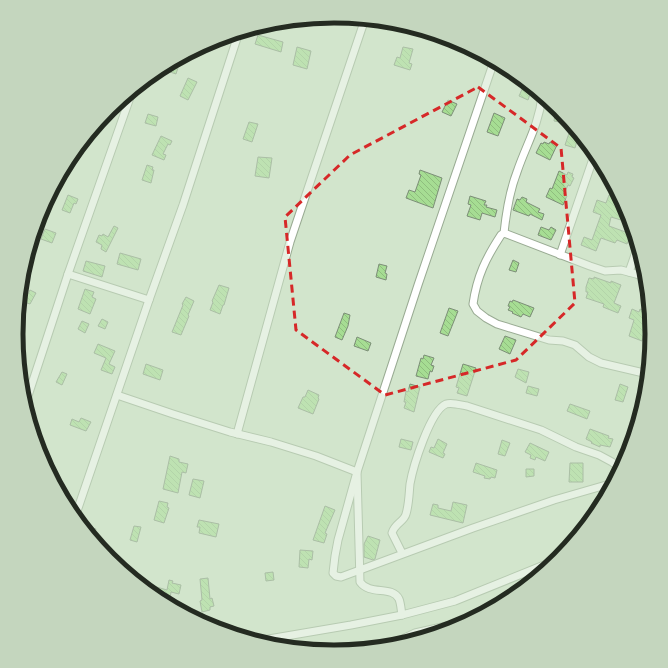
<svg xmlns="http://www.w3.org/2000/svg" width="668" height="668" font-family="Manrope,sans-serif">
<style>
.building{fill:url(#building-back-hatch);stroke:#7c8e77}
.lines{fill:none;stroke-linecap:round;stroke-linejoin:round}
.minor-casing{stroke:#99ab93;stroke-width:9}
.minor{stroke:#fff;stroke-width:7}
.marked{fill:none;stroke:#d62828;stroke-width:3;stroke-dasharray:8 5;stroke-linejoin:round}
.rim{fill:none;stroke:#242b21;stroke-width:5}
</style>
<defs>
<pattern id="building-back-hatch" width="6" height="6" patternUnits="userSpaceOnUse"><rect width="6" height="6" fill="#a6dd93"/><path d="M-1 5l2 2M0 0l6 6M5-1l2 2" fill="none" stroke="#8fbe7e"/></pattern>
</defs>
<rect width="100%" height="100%" fill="#d2e5cc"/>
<g class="building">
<path d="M258 35 283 42 281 52 255 44Z"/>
<path d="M297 47 311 51 307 69 293 65Z"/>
<path d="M403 47 413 49 409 63 412 64 410 70 394 65 397 57 400 58Z"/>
<path d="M176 60 180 61 176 74 167 71 170 63Z"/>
<path d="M188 78 197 82 188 100 180 96Z"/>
<path d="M524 85 532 89 528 100 519 96Z"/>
<path d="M448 100 457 104 451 116 442 112Z"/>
<path d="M561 111 566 118 565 123 554 121 555 114 560 115Z"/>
<path d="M494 113 505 118 498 136 487 132Z"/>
<path d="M148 114 158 117 156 126 145 123Z"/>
<path d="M249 122 258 124 252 142 243 139Z"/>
<path d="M571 127 575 129 579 134 575 148 565 145Z"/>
<path d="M161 136 172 141 170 145 168 144 163 154 166 155 164 160 152 155Z"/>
<path d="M544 142 549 144 550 142 557 145 550 160 536 153 541 143 543 144Z"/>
<path d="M258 157 272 158 269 178 255 176Z"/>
<path d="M147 165 153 167 152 170H154L151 183 142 180Z"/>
<path d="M603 165 606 171 610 180 599 175Z"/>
<path d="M420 170 442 178 433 208 406 198 409 190 415 192 421 175 419 174Z"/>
<path d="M559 171 567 175 568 172 573 174 572 177 574 178 570 186 568 185 564 194 567 196 563 205 546 197 550 188 552 189Z"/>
<path d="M68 195 78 199 76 204 74 203 70 213 62 210Z"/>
<path d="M609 195 621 200 628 212 631 223 611 217 609 226 631 234 627 244 617 240 615 243 601 238 596 251 581 245 584 237 592 240 601 215 593 212 597 200 606 203Z"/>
<path d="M470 196 486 201 484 205H487L486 207 497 210 495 217 482 213 480 220 467 216 471 205 468 204Z"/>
<path d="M522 197 527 199 526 202 540 209 538 212 544 214 542 220 530 214 529 216 513 210 517 199 520 200Z"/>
<path d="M114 226 118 228 106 252 101 249 102 245 96 242 99 235 102 236 103 234 108 237Z"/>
<path d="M541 227 549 230 551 227 556 230 551 240 538 235Z"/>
<path d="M45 229 56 233 52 243 41 239Z"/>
<path d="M120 253 141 259 138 270 117 264Z"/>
<path d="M513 260 519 263 516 272 509 270Z"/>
<path d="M86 261 105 266 102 277 83 271Z"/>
<path d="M379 264 387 266 385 273 387 274 386 280 376 277Z"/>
<path d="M22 274 28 277 20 292Z"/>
<path d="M594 277 611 283V281L621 285 614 303 621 306 618 313 603 307 604 304 586 298 588 292H586V287L589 278 594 279Z"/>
<path d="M219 285 229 288 224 305H223L220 314 210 310 213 302 212 301Z"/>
<path d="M85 289 94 292 92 297 96 299 90 314 78 309Z"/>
<path d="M30 290 36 293 30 304 24 302Z"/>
<path d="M186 297 194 301 188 315 189 316 181 335 172 332 183 305 182 304Z"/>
<path d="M513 300 534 308 530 317 523 314 521 317 512 313 513 312 508 310 510 307 508 306 510 301 512 302Z"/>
<path d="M449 308 458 311 448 336 440 333Z"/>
<path d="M632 309 639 312 640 309 650 313 652 330 646 328 642 341 629 336 634 320 629 318Z"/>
<path d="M344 313 350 315 348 326 342 340 335 337Z"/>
<path d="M102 319 108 322 105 329 98 326Z"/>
<path d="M82 321 89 324 85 333 78 329Z"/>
<path d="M505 336 516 340 510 354 499 349Z"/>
<path d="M357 337 371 343 368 351 354 346Z"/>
<path d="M98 344 115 351 109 364 115 367 112 374 101 370 106 358 94 353Z"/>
<path d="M424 355 434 358 431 365 434 366 432 372 430 371 428 379 416 376 421 358 423 359Z"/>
<path d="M146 364 163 370 160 380 143 374Z"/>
<path d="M463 364 476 368 467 396 457 393 459 388 456 387Z"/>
<path d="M518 369 529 372 526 383 515 377Z"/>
<path d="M62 372 67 374 62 385 56 382Z"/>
<path d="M410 384 420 387 414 412 404 408 406 402H404L406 391 408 392Z"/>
<path d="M620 384 628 387 623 402 615 400Z"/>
<path d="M641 385 647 387 645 400 637 398Z"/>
<path d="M528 386 539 389 537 396 526 393Z"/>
<path d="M308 390 319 395 318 398 319 399 313 414 298 408 303 397H305Z"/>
<path d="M570 404 590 411 587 419 567 411Z"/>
<path d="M81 418 91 422 86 431 70 425 72 419 79 422Z"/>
<path d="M590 429 609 436 608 438 613 439 610 447 600 445V447L591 443 592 442 586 439Z"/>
<path d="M401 439 413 442 411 450 399 447Z"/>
<path d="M438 439 447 444 443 453 445 454 443 458 429 452 431 447 434 448Z"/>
<path d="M502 440 510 443 505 456 498 454Z"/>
<path d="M530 443 549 452 545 461 536 457 535 460 530 458 531 455 525 452Z"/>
<path d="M170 456 179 459V462L188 464 186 473 182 472 178 493 163 489Z"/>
<path d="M476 463 497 470 495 478 491 477 490 479 484 478 485 476 473 472Z"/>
<path d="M570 463H583V482H569Z"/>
<path d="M526 469H534V476L526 477Z"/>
<path d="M193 479 204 481 200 498 189 495Z"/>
<path d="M159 501 168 503 167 507 169 508 164 523 154 520Z"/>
<path d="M453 502 467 505 463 523 430 515 433 504 438 505V508L451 511Z"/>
<path d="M325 506 335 510 325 533 327 534 324 543 313 540Z"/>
<path d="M199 520 219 524 216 537 199 533 200 527H197Z"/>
<path d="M134 526 141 527 137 542 130 540Z"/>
<path d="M89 527 96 529 93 539 87 532Z"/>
<path d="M368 536 380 540 375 559 373 560 364 557V544Z"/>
<path d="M300 550 313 551 312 560 309 559 308 568 299 567Z"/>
<path d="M273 572 274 580 266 581 265 573Z"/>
<path d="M208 578 210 599 212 598 214 606 210 607V610L202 612 200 601 202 600 200 579Z"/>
<path d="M169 580 173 581 172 583 181 585 179 594 171 592 169 605 160 600 161 595 152 592 153 586 167 590Z"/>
</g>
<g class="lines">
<g class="minor-casing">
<g id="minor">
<path d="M494 61 418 285 357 472 338 540 335 556 333 573 336 576 341 577 473 528 554 500 613 483"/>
<path d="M542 96C539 125 526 145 517 172 510 190 506 214 504 233L501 235C486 258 477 276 473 304L477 311 486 318 497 324 549 340 563 341 575 345 589 357 601 363 648 374"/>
<path d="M504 233 590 266 605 271 621 270 636 274 647 278"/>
<path d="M560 255 595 153"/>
<path d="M629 272 638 246"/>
<path d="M68 274 149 300"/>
<path d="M117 395 173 414 230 432 271 442 316 456 357 472 360 582C370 596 392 585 399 599 401 604 401 610 402 615"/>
<path d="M25 405 68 274 133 89"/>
<path d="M237 434 290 242 365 19"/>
<path d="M75 517 149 300 183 205 239 32"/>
<path d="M402 553 392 533C395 523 404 522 406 514 409 504 409 494 410 484 413 467 430 411 446 404 452 402 461 405 467 406L541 430 576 447 599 455 612 462 621 469"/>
<path d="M257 641 351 625 402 615 455 601 559 559"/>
<path d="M370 648 390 645 415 633 469 621"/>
</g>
</g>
<use href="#minor" class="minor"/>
</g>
<path d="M0 0H668V668H0ZM478 87 561 148 575 303 516 360 385 395 296 330 285 217 350 155Z" fill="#d2e5cc" fill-opacity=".55" fill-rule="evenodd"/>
<path class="marked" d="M478 87 561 148 575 303 516 360 385 395 296 330 285 217 350 155Z"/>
<path d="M0 0H668V668H0ZM23 334a311 311 0 1 1 622 0a311 311 0 1 1-622 0Z" fill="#c4d6be" fill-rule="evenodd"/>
<path class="rim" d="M23 334a311 311 0 1 1 622 0a311 311 0 1 1-622 0Z"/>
</svg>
